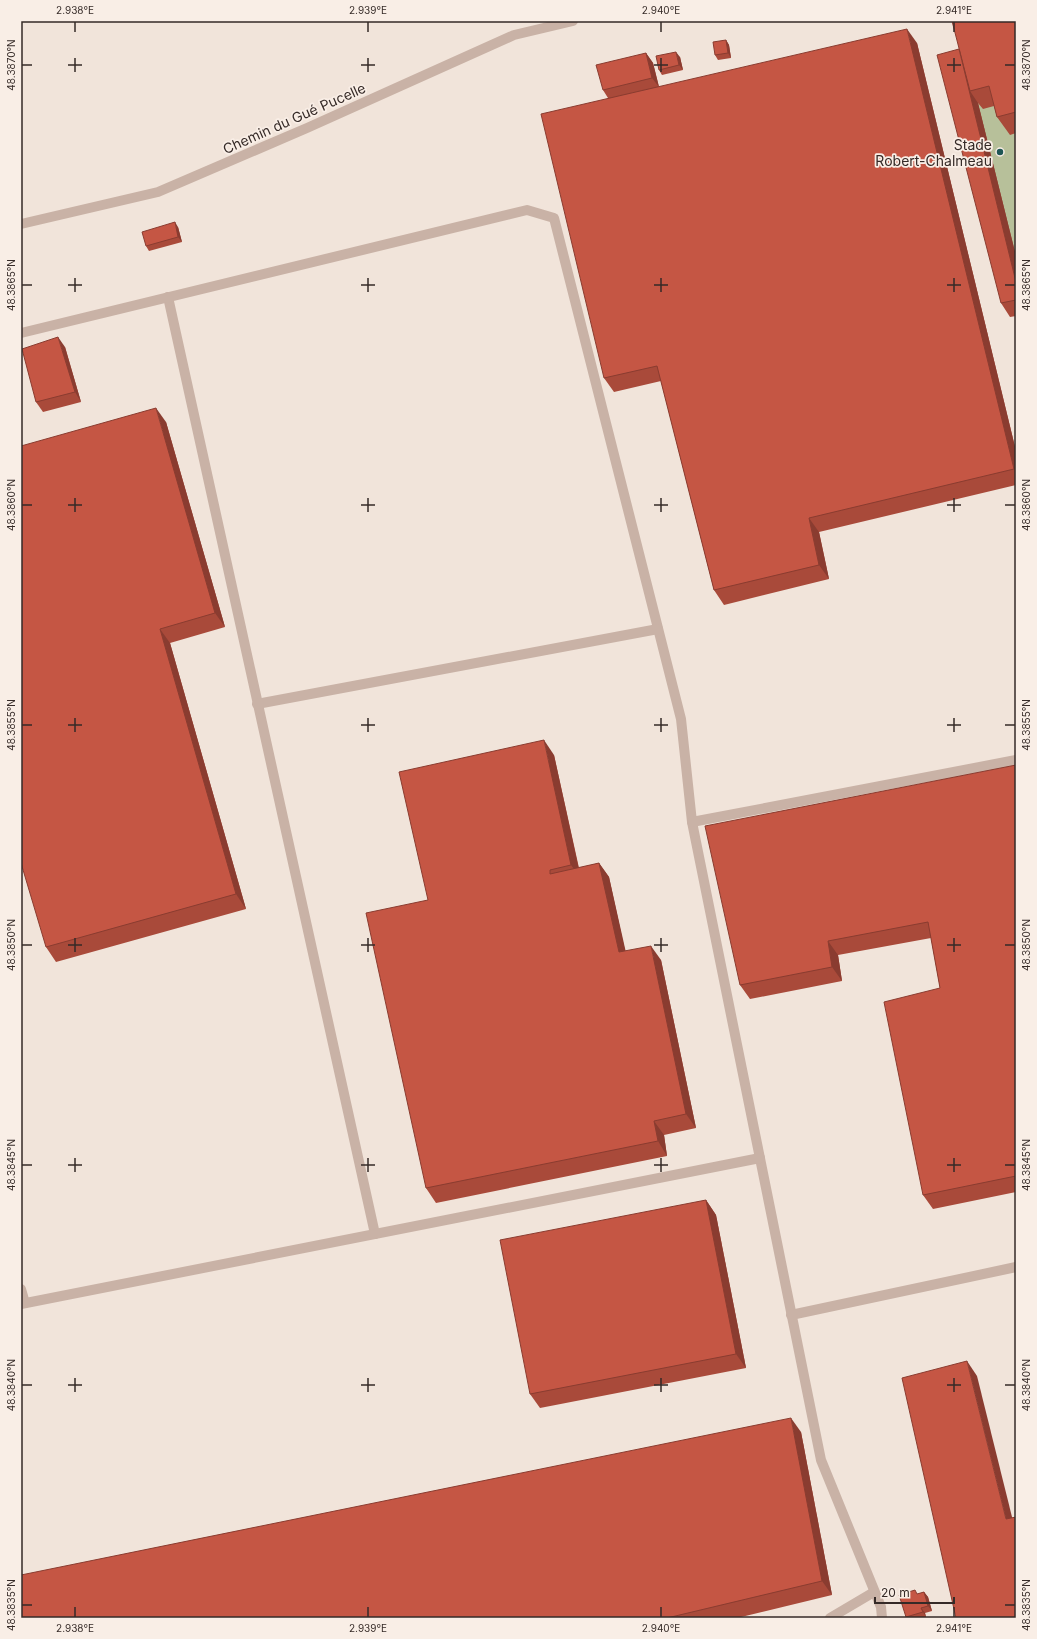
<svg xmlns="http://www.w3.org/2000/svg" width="1037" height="1639" font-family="Inter,sans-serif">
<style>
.green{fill:#b7c09a}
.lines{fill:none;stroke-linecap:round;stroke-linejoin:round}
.lane{stroke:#c9b2a6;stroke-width:10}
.street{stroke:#c9b2a6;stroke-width:10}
.wall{fill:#a94a3a}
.shaded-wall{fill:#8a3c30}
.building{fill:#c55644;stroke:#8a3c30}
.ticks{fill:none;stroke:#352a27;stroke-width:1.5}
.poi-dot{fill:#1d5654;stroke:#f9eee6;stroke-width:1.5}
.labels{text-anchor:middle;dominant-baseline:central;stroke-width:3.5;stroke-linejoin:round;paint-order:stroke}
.street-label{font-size:14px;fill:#352a27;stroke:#f9eee6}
.poi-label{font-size:14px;fill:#352a27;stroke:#f9eee6;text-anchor:end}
.neatline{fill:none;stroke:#352a27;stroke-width:1.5}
.ticks-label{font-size:10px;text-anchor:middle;fill:#352a27}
</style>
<rect width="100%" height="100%" fill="#f1e4da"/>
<path class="green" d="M953 21H1016V282Z"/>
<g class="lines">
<g class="lane">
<path d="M168 297 375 1234"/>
<path d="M21 333 527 210 554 218 681 719 692 822 821 1460 881 1607 882 1618"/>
<path d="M257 704 658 629"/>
<path d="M692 822 1016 760"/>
<path d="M21 1289 25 1303"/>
<path d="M21 1304 760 1158"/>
<path d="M791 1315 1016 1267"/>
<path d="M830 1618 874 1592"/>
</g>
<path class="street" d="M21 224 158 192 307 128 514 35 573 21"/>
</g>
<g class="wall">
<path d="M1016 21V133L1010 135 997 117 994 106 983 109 978 103 1016 256V316L1010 317 1001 303 960 50Z"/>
<path d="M726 40 729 45 731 58 718 60 715 55Z"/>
<path d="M917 43 1016 451V485L819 532 829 579 724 605 714 590 661 381 614 392 604 378 608 98 603 90 646 53 653 63 659 87Z"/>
<path d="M680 57 683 70 662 75 659 70Z"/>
<path d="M178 227 182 242 149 251 146 246Z"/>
<path d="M65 347 81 402 43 412 36 402Z"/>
<path d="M166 422 225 627 170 643 246 909 56 962 46 947Z"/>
<path d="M554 755 579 868 599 863 609 877 625 951 661 960 696 1128 664 1135 667 1156 436 1203 426 1188 428 900Z"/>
<path d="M1016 765V1192L933 1209 923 1195 940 988 931 938 838 955 842 981 750 999 740 985Z"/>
<path d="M706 1200 716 1215 746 1368 540 1408 530 1394Z"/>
<path d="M801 1432 832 1595 737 1618H21Z"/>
<path d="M924 1592 928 1597 932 1611 925 1613 926 1617 924 1618H907L906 1617 918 1594Z"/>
</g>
<g class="shaded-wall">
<path d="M907 29 917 43 1016 451V472L1014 469Z"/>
<path d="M726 40 729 45 731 58 728 53Z"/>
<path d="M959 49 969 63 970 91 978 103 1016 256V282Z"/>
<path d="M676 52 680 57 683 70 679 65Z"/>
<path d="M646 53 653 63 659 87 652 78Z"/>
<path d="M175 222 178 227 182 242 178 237Z"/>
<path d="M58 337 65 347 81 402 75 392Z"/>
<path d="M156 408 166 422 225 627 215 613Z"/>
<path d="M809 518 819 532 829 579 819 565Z"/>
<path d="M160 629 170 643 246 909 236 894Z"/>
<path d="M544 740 554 755 581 879 571 865Z"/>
<path d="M599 863 609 877 629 966 619 952Z"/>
<path d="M828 941 838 955 842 981 832 967Z"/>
<path d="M651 946 661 960 696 1128 686 1114Z"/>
<path d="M654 1121 664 1135 667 1156 658 1141Z"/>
<path d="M706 1200 716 1215 746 1368 736 1354Z"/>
<path d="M967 1361 977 1376 1016 1533 1006 1519Z"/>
<path d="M791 1418 801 1432 832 1595 822 1581Z"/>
<path d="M924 1592 928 1597 932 1611 928 1606Z"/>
<path d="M921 1608 925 1613 926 1617 923 1612Z"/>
</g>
<g class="building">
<path d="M952 21H1016V112L997 117 989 86 970 91Z"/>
<path d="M907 29 1014 469 809 518 819 565 714 590 657 366 604 378 541 114Z"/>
<path d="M726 40 728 53 715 55 713 42Z"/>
<path d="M959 49 1016 282V300L1001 303 937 55Z"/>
<path d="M676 52 679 65 659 70 656 56Z"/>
<path d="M646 53 652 78 603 90 596 65Z"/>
<path d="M175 222 178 237 146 246 142 232Z"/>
<path d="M58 337 75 392 36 402 22 349Z"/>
<path d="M156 408 215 613 160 629 236 894 46 947 21 863V446Z"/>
<path d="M544 740 571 865 550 870V874L599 863 619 952 651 946 686 1114 654 1121 658 1141 426 1188 366 913 428 900 399 772Z"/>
<path d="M1016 765V1176L923 1195 884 1002 940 988 928 922 828 941 832 967 740 985 705 826Z"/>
<path d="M706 1200 736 1354 530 1394 500 1240Z"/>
<path d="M967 1361 1006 1519 1016 1517V1617L1012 1618H956L902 1378Z"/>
<path d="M791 1418 822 1581 667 1618H21V1575Z"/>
<path d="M915 1590 917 1594 924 1592 928 1606 921 1608 923 1612 906 1617 899 1595Z"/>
</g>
<path class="ticks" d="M75 22V32M368 22V32M661 22V32M954 22V32M75 58V72M368 58V72M661 58V72M954 58V72M22 65H32M68 65H82M361 65H375M654 65H668M947 65H961M1005 65H1015M75 278V292M368 278V292M661 278V292M954 278V292M22 285H32M68 285H82M361 285H375M654 285H668M947 285H961M1005 285H1015M75 498V512M368 498V512M661 498V512M954 498V512M22 505H32M68 505H82M361 505H375M654 505H668M947 505H961M1005 505H1015M75 718V732M368 718V732M661 718V732M954 718V732M22 725H32M68 725H82M361 725H375M654 725H668M947 725H961M1005 725H1015M75 938V952M368 938V952M661 938V952M954 938V952M22 945H32M68 945H82M361 945H375M654 945H668M947 945H961M1005 945H1015M75 1158V1172M368 1158V1172M661 1158V1172M954 1158V1172M22 1165H32M68 1165H82M361 1165H375M654 1165H668M947 1165H961M1005 1165H1015M75 1378V1392M368 1378V1392M661 1378V1392M954 1378V1392M22 1385H32M68 1385H82M361 1385H375M654 1385H668M947 1385H961M1005 1385H1015M22 1605H32M1005 1605H1015M75 1607V1617M368 1607V1617M661 1607V1617M954 1607V1617"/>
<circle class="poi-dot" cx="1000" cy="152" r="4"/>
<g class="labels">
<g class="street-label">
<text transform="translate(294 118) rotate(-24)">Chemin du Gué Pucelle</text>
</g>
<g class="poi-label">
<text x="992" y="144">Stade<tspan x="992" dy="16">Robert-Chalmeau</tspan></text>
</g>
</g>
<rect width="1037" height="1639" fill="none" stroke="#f9eee6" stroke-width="44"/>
<path d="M875 1597v6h79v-6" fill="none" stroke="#352a27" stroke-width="2"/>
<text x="881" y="1597" font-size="12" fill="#352a27" stroke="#f9eee6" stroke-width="3" paint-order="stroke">20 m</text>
<rect x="22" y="22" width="993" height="1595" class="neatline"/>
<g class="ticks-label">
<text x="75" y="14">2.938°E</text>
<text x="368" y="14">2.939°E</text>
<text x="661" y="14">2.940°E</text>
<text x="954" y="14">2.941°E</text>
<text transform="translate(11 65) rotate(-90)" y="4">48.3870°N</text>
<text transform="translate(1026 65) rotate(-90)" y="4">48.3870°N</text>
<text transform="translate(11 285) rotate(-90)" y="4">48.3865°N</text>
<text transform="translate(1026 285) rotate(-90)" y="4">48.3865°N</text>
<text transform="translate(11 505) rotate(-90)" y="4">48.3860°N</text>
<text transform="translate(1026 505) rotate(-90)" y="4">48.3860°N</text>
<text transform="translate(11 725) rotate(-90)" y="4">48.3855°N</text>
<text transform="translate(1026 725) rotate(-90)" y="4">48.3855°N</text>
<text transform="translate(11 945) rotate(-90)" y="4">48.3850°N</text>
<text transform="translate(1026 945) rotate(-90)" y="4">48.3850°N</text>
<text transform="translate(11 1165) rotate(-90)" y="4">48.3845°N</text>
<text transform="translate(1026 1165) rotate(-90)" y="4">48.3845°N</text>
<text transform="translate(11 1385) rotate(-90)" y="4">48.3840°N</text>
<text transform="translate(1026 1385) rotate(-90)" y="4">48.3840°N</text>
<text transform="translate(11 1605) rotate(-90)" y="4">48.3835°N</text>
<text transform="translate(1026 1605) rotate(-90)" y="4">48.3835°N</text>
<text x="75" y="1632">2.938°E</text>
<text x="368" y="1632">2.939°E</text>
<text x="661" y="1632">2.940°E</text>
<text x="954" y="1632">2.941°E</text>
</g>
</svg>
